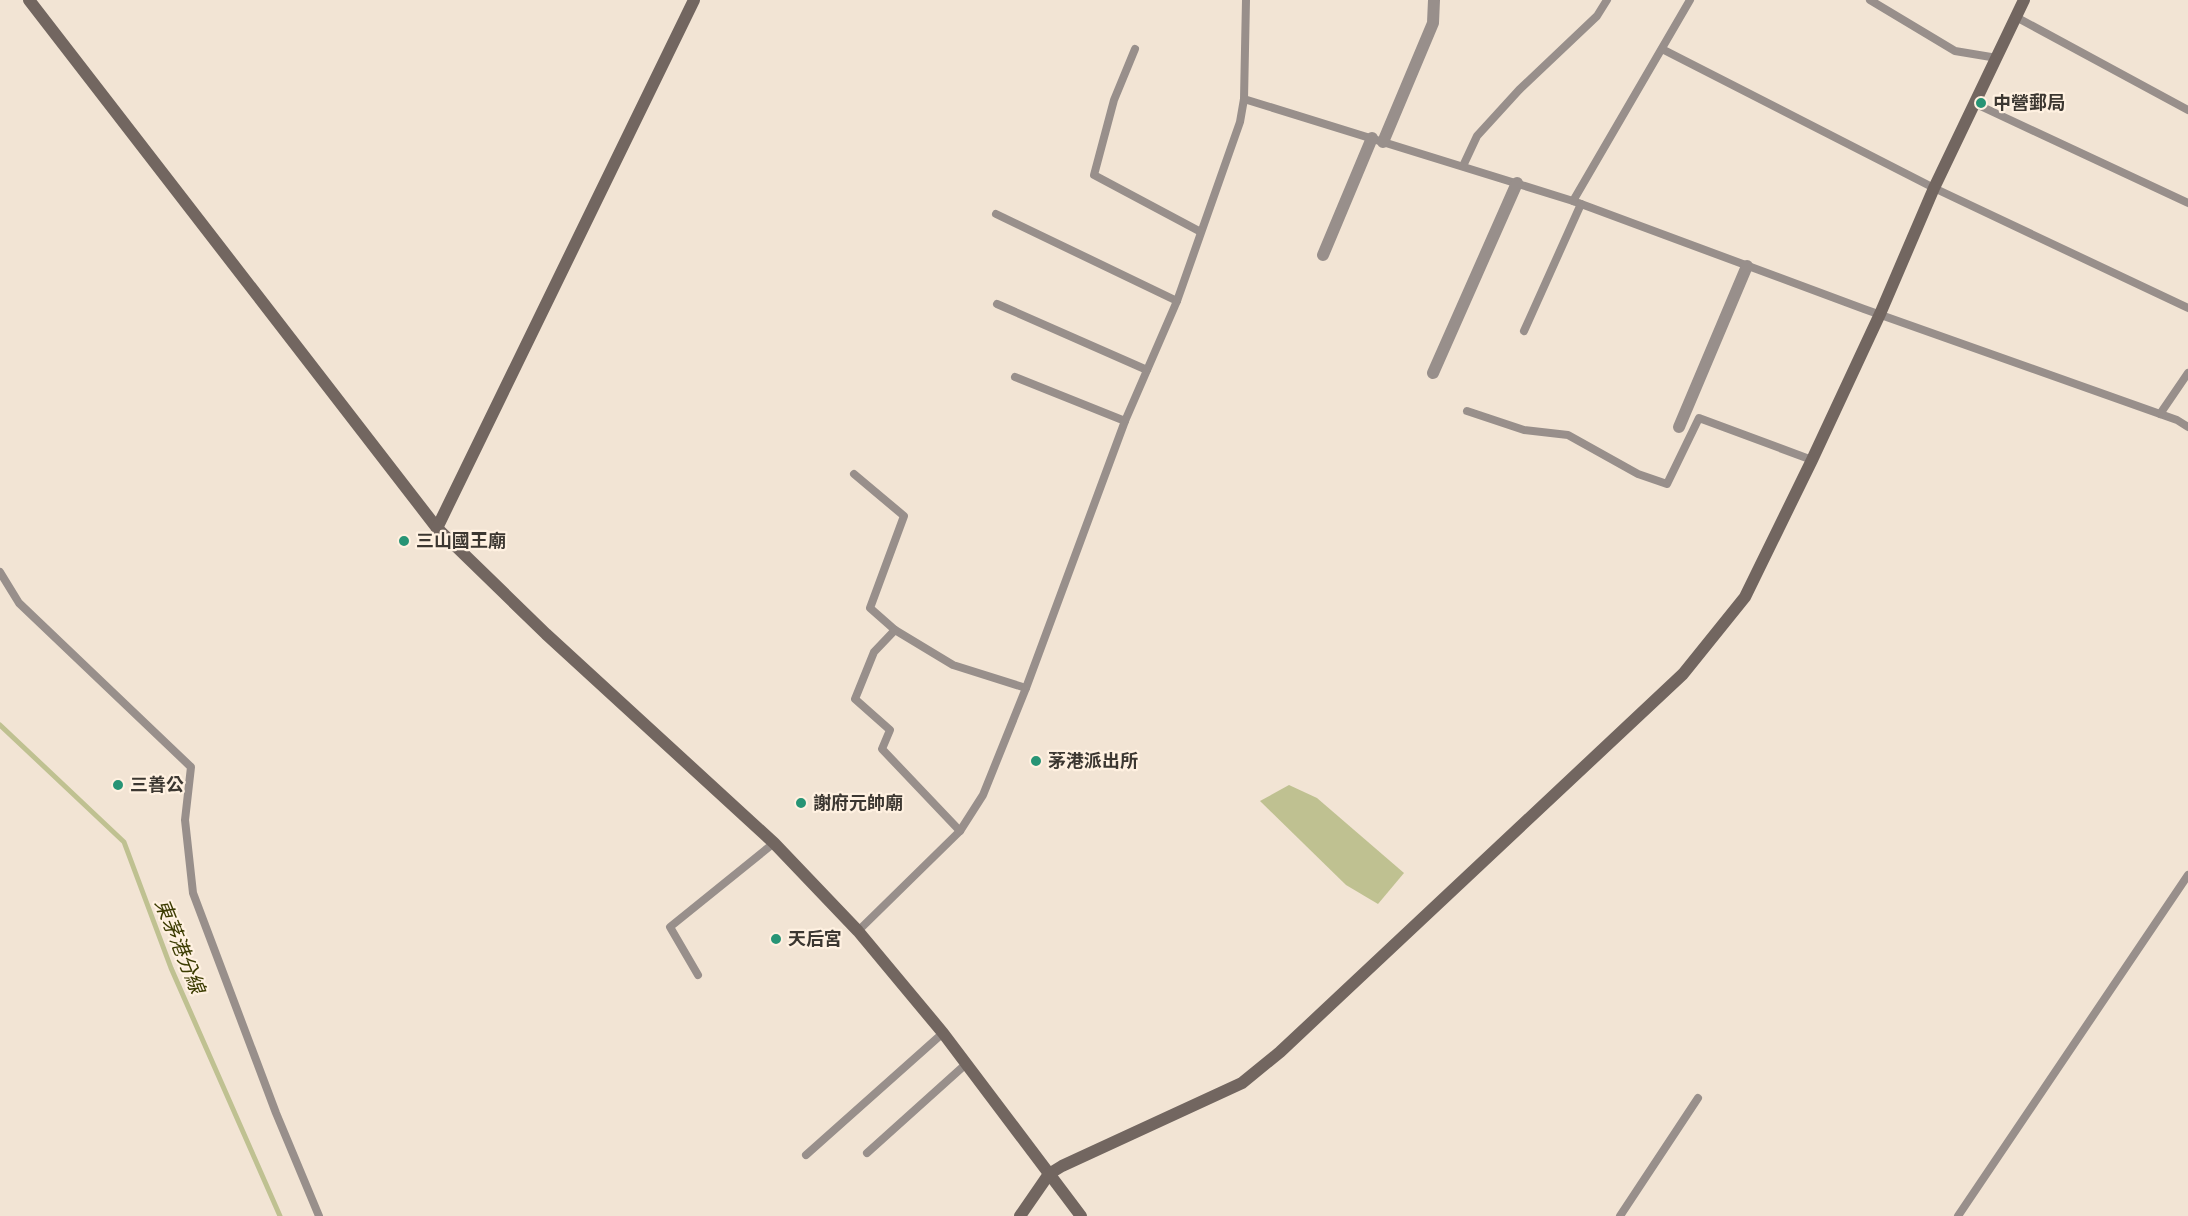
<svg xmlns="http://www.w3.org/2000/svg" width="2188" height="1216" font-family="Helvetica,'Noto Sans TC',sans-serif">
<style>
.water{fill:#bfc191}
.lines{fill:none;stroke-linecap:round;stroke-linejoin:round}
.stream{stroke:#bfc191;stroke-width:5}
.lane{stroke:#988f8b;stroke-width:8}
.street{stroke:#988f8b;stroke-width:12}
.secondary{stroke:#726660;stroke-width:12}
.poi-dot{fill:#279475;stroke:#fff1e1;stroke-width:2}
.labels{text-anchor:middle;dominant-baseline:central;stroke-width:4.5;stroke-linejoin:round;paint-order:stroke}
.poi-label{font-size:18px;font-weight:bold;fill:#3c3731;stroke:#fff1e1;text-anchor:start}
.water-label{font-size:20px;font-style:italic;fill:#3b3b00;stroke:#fff1e1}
</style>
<rect width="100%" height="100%" fill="#f2e4d4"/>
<path class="water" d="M1289 785 1317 798 1404 873 1378 904 1346 885 1260 801Z"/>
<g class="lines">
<path class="stream" d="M0 725 124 842 171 968 280 1216"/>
<g class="lane">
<path d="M1870 0 1955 51 1997 58"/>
<path d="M2016 17 2188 110"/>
<path d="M1135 49 1114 100 1094 175 1199 231"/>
<path d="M1662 49 1934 188 2188 308"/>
<path d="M1244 99 1573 201 1864 309 2177 420 2188 427"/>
<path d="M1976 104 2188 203"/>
<path d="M1463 166 1477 136 1519 90 1597 16 1607 0"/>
<path d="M1573 201 1690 0"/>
<path d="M996 214 1177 301"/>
<path d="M997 304 1147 370"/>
<path d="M1524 331 1581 204"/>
<path d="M1015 377 1125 421"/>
<path d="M1467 411 1524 430 1568 435 1638 474 1667 484 1699 418 1812 460"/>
<path d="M2160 414 2188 373"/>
<path d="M854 474 904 516 870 608 895 630 953 665 1026 688"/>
<path d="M0 572 19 603 191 767 185 820 193 893 276 1113 319 1216"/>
<path d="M895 630 874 652 855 699 890 730 882 749 960 831"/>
<path d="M858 931 960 831 983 795 1026 688 1125 421 1177 301 1240 122 1244 99 1246 0"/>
<path d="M698 975 670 927 774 843"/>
<path d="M867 1153 966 1064"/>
<path d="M806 1155 943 1033"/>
<path d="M1620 1216 1698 1098"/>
<path d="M1958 1216 2188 875"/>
</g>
<g class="street">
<path d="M1383 142 1433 23 1434 0"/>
<path d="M1323 255 1372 138"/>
<path d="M1433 373 1517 183"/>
<path d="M1679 427 1747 266"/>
</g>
<g class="secondary">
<path d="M29 0 437 528 546 634 774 843 858 931 943 1033 1081 1216"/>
<path d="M437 528 694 0"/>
<path d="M1020 1216 1049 1174 1062 1166 1242 1083 1280 1052 1683 674 1745 597 1812 460 1880 314 1934 188 2024 0"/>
</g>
</g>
<g class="poi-dot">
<circle cx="1981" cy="103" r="6"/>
<circle cx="404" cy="541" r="6"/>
<circle cx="1036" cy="761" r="6"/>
<circle cx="118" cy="785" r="6"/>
<circle cx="801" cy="803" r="6"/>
<circle cx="776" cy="939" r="6"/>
</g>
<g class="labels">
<g class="poi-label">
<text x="1993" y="103">中營郵局</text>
<text x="416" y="541">三山國王廟</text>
<text x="1048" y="761">茅港派出所</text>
<text x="130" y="785">三善公</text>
<text x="813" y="803">謝府元帥廟</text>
<text x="788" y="939">天后宮</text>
</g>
<g class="water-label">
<text transform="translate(180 946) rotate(68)">東茅港分線</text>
</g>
</g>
</svg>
